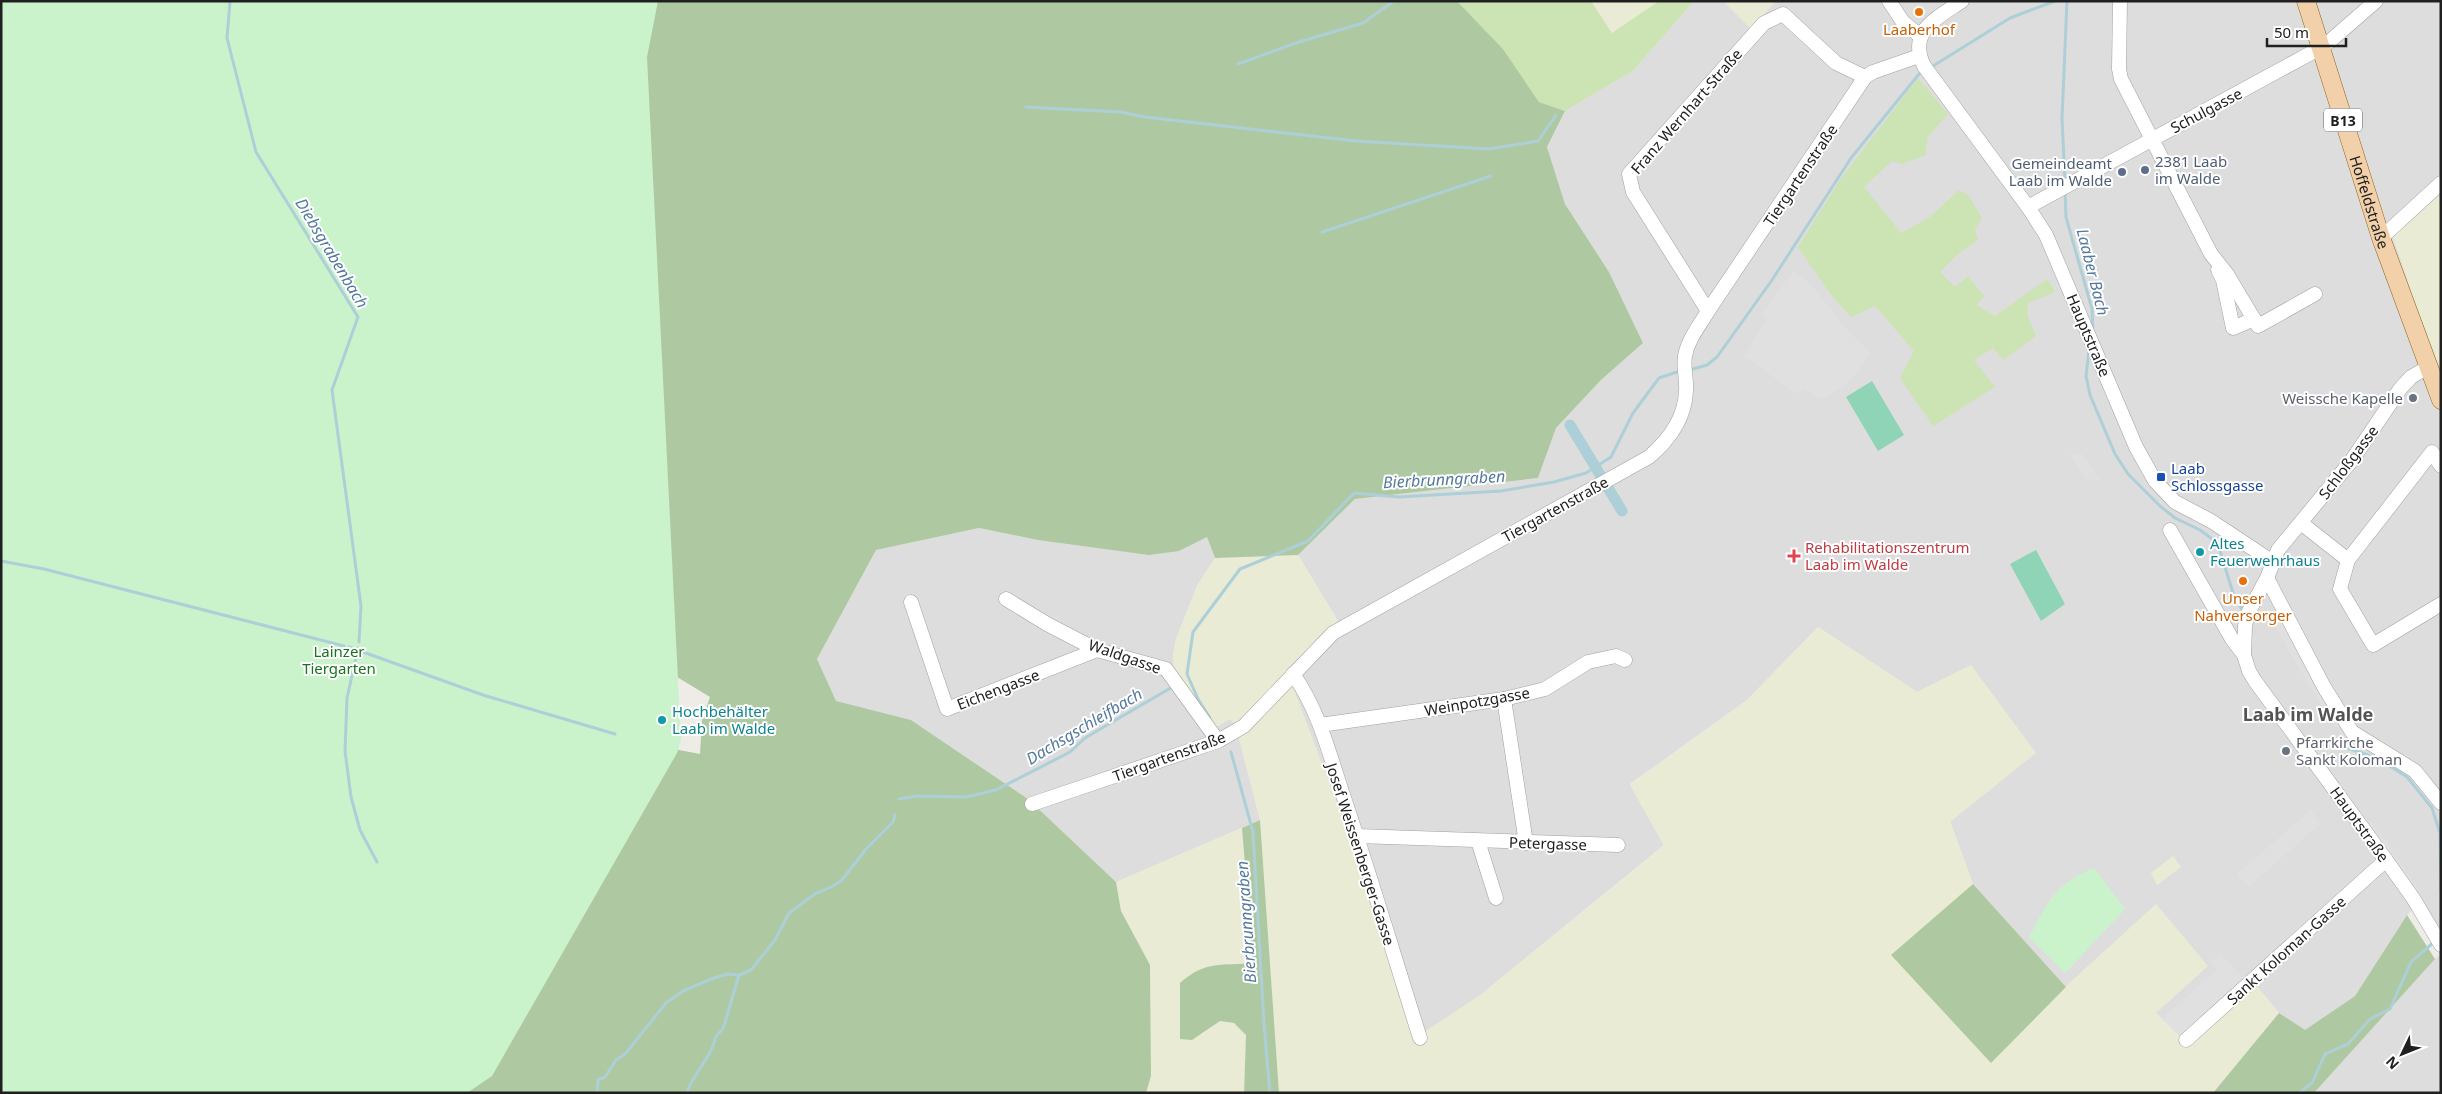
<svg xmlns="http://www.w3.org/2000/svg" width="2442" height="1094" font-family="'Noto Sans',sans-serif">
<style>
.residential{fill:#dedddd}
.farmland{fill:#eaebd5}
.grass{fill:#cce3b4}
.forest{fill:#aec9a1}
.park{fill:#caf3cc}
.pitch{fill:#8fd4b7}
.parking{fill:#e0e0e0}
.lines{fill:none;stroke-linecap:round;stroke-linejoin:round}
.stream{stroke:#adcfd7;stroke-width:3}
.canal{stroke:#adcfd7;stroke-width:11}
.minor-casing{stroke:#a1a1a1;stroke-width:15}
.major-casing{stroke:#895e12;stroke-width:19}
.minor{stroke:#fff;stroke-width:14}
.major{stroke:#f1d0aa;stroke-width:18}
.food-dot{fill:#e8710a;stroke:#fff;stroke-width:2}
.service-dot{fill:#5c6f8a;stroke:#fff;stroke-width:2}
.worship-dot{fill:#6b7280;stroke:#fff;stroke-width:2}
.transit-dot{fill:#1a4fb4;stroke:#fff;stroke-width:2}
.culture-dot{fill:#0f9aa8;stroke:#fff;stroke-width:2}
.health-dot{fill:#e0444e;stroke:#fff;stroke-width:2}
.labels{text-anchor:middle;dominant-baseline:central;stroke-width:4;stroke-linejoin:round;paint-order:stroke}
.shield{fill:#fff;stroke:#636363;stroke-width:1}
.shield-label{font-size:14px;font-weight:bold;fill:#202020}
.food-label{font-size:15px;fill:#c56008;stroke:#fff}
.street-label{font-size:15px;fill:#202020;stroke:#fff}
.service-label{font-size:15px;fill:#4e5e75;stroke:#fff;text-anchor:start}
.worship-label{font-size:15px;fill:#5b616d;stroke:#fff;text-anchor:end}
.transit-label{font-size:15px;fill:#164399;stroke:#fff;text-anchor:start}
.culture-label{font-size:15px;fill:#0d838f;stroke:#fff;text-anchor:start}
.health-label{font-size:15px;fill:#be3a42;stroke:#fff;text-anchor:start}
.park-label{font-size:15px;fill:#19721e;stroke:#fff}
.water-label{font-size:16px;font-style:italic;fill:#547a9d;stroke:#fff}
.quarter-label{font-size:18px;font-weight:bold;fill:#535353;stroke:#fff}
</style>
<rect width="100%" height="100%" fill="#efece7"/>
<g class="residential">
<path d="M1694 1H2441V931L2410 888 2414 908 2407 915 2355 996 2305 1031 2279 1013 2250 978 2182 1038 2156 1013 2066 987 1973 884 1950 821 2035 753 1917 692 1818 627 1747 700 1630 784 1664 845 1479 996 1424 1033 1421 1027 1286 669 1338 621 1298 555 1355 499 1538 478 1556 428 1601 380 1643 343 1609 272 1565 204 1547 147 1565 111 1633 71Z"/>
<path d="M979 528 1038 540 1179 551 1207 536 1215 558 1197 586 1176 639 1173 655 1216 727 1230 719 1236 724 1260 820 1116 882 1028 799 911 720 836 702 817 659 876 550Z"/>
<path d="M2441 954V1093H2314L2435 959Z"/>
</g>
<g class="farmland">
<path d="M1591 1H1659L1612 33Z"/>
<path d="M1723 1H1776L1751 29Z"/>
<path d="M2441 186V380L2391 231Z"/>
<path d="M1298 555 1338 621 1286 669 1424 1032 1479 996 1664 846 1630 785 1747 700 1818 627 1917 692 1971 665 2036 753 1950 822 1973 884 2065 987 2156 904 2208 966 2156 1013 2182 1038 2250 978 2279 1013 2213 1093H1279L1260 820 1235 724 1230 719 1216 727 1173 670V655L1176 639 1197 586 1215 558Z"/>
<path d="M1242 828 1253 963 1212 965 1201 1035 1220 1021 1234 1023 1246 1035 1244 1093H1146L1151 1076 1150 966 1121 911 1116 882Z"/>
<path d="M2173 856 2181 867 2157 885 2151 873Z"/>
</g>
<g class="grass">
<path d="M1457 1H1591L1612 33 1659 1H1694L1633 71 1565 111 1539 102 1503 49Z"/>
<path d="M1918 78 1948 114 1927 138 1926 155 1902 164 1892 161 1864 187 1901 233 1930 217 1959 190 1969 196 1982 218 1975 229 1978 240 1957 255 1940 272 1955 287 1968 276 1984 296 1977 305 1995 316 2047 279 2055 292 2028 303 2027 315 2036 336 2003 360 1993 348 1974 360 1995 387 1933 426 1900 378 1914 351 1875 306 1851 317 1831 295 1798 247 1840 180Z"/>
</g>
<g class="forest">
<path d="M1 1H1457L1503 49 1539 102 1565 111 1547 147 1565 204 1609 272 1643 343 1601 380 1556 428 1538 478 1355 499 1298 555 1215 558 1207 537 1179 551 1149 555 1038 540 979 528 876 550 817 659 836 701 911 720 1028 799 1116 882 1121 911 1150 965 1151 1076 1146 1093H451L674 749 700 754 702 720 710 697 677 677Z"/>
<path d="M1260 820 1279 1093H1244L1246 1035 1234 1023 1220 1021 1192 1040 1180 1039V983C1206 960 1222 966 1253 963L1242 828Z"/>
<path d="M1973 884 2066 987 1991 1063 1891 955Z"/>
<path d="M2407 915 2435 959 2314 1093H2213L2279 1013 2305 1030 2355 996Z"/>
</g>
<g class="park">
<path d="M1 1H658L647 57 681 740 677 753 492 1076 467 1093H1Z"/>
<path d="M2094 868 2125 909 2065 973 2029 937C2048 902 2055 884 2094 868Z"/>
</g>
<g class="pitch">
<path d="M1872 381 1904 435 1878 451 1846 397Z"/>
<path d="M2036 550 2065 604 2041 621 2010 564Z"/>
</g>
<g class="parking">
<path d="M1794 270 1813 287 1850 333 1871 353 1847 385 1821 399 1804 388 1797 394 1744 356 1767 320 1763 313Z"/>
<path d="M2069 454H2082L2100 481 2085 479Z"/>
<path d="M2278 611 2343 724 2335 728 2282 639 2270 617Z"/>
<path d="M2354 802 2370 823 2372 822 2420 891 2415 895 2350 805Z"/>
<path d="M2311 810 2320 824 2248 887 2237 874Z"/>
<path d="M2220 953 2245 980 2182 1038 2162 1019 2216 970 2211 961Z"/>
</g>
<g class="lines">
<g class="stream">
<path d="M230 1 227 38 256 152 358 317 332 390 361 606 359 642"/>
<path d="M1238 64 1299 42 1363 23 1394 1"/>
<path d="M1933 66 2010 18 2055 1"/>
<path d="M1026 107 1120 112 1145 117 1356 141 1489 149 1538 141 1556 115"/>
<path d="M2065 183 2062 118 2067 1"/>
<path d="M2065 192 2066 217 2092 309 2093 332"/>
<path d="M1322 232 1491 176"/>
<path d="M2089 350 2086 376 2090 395 2115 454 2128 474 2160 506 2175 518 2200 530 2211 538 2220 551 2234 596 2243 611"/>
<path d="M1693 369 1707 365 1717 357 1772 280 1851 158 1919 74"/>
<path d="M1 561 44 569 344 646"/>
<path d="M349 647 483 695 615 734"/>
<path d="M358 648 347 698 345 751 351 797 360 830 377 862"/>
<path d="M1210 718 1198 699 1187 674 1193 632 1240 569 1308 541 1354 493 1399 497 1501 491 1554 482 1586 473 1611 457 1633 413 1659 378 1677 372"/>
<path d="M2347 748 2377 758 2407 777 2432 808 2440 833 2441 891"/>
<path d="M1231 752 1253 832 1264 1024 1270 1093"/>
<path d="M899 799 917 796 966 797 996 790 1070 752 1085 738 1174 686"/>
<path d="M597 1093 598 1080 605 1077 616 1060 626 1053 666 1003 683 991 714 978 728 974 739 975 751 970 775 940 789 913 815 894 833 886 842 880 866 849 893 822 895 815"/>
<path d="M687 1093C690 1080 705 1063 711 1050 714 1046 714 1039 717 1035 719 1033 721 1031 723 1029L739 975"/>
<path d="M2299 1093 2312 1083 2325 1054 2348 1044 2370 1019 2390 1009 2411 962 2434 942"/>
</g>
<path class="canal" d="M1570 425 1622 511"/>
<g class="minor-casing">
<g id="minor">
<path d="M1889 1 1903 22 1920 36"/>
<path d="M1962 1C1937 18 1907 31 1924 66L2028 207 2046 235 2136 447 2155 481 2175 502 2211 521 2273 562"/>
<path d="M2120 1 2119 69 2121 79 2211 254 2227 274 2258 326 2315 294"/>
<path d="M2028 207 2311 53 2330 41 2376 1"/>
<path d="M2381 238 2441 183"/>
<path d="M2218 270 2223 280 2233 328 2254 319"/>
<path d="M1708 311 1633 192 1629 174 1764 23 1783 14 1836 63 1865 77"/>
<path d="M2427 368 2411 377 2400 389 2352 460 2278 550 2267 578 2248 613 2245 626 2244 655 2249 671 2255 681 2386 860 2413 898 2441 945"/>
<path d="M2441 466 2432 452 2348 560 2340 589 2373 645 2441 604"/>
<path d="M2301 523 2348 560"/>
<path d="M2170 530 2232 639 2244 655"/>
<path d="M2267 578 2324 687 2352 732 2415 771 2441 803"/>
<path d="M1006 599 1047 624 1097 650 1166 669 1218 741"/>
<path d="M911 602 947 709 1097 650"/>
<path d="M1293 674C1318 709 1329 752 1342 792 1370 874 1394 956 1420 1038"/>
<path d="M1504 699 1526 843"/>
<path d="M1320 725 1504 699 1545 689 1588 662 1616 656 1625 660"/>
<path d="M1032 804 1218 741 1244 726 1333 633 1649 457C1669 440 1685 418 1686 391 1687 379 1683 368 1685 356 1688 339 1700 325 1708 311L1865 77 1873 72 1919 56"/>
<path d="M1357 836 1618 845"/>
<path d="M1478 841 1496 898"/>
<path d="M2186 1040 2386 860"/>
</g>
</g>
<g class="major-casing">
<g id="major">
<path id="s1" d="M2306 1 2381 238 2441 400"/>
</g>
</g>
<use href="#minor" class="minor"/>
<use href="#major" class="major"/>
</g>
<g class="food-dot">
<circle cx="1919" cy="12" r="5"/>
<circle cx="2243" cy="581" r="5"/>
</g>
<g class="service-dot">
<circle cx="2145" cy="170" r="5"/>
<circle cx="2122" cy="172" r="5"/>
</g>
<g class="worship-dot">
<circle cx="2413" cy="398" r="5"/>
<circle cx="2286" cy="751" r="5"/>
</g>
<rect class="transit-dot" x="2156" y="472" width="10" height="10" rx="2.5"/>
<g class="culture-dot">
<circle cx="2200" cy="552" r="5"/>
<circle cx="662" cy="720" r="5"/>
</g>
<path class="health-dot" d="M1791.5 548.5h5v5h5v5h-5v5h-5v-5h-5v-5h5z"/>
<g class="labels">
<rect class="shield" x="2324" y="108.5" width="38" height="23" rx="4"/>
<g class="shield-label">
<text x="2343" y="120">B13</text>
</g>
<g class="food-label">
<text x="1919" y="29">Laaberhof</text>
<text x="2243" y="598">Unser<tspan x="2243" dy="17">Nahversorger</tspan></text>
</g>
<g class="street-label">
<text transform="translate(2206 110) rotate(-28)">Schulgasse</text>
<text transform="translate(1686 111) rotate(-49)">Franz Wernhart-Straße</text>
<text transform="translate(1800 175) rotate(-56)">Tiergartenstraße</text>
<text stroke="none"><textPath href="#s1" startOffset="211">Hoffeldstraße</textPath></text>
<text transform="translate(2089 335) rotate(67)">Hauptstraße</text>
<text transform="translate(2348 462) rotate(-53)">Schloßgasse</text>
<text transform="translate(1555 509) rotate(-29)">Tiergartenstraße</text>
<text transform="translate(1125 656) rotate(19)">Waldgasse</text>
<text transform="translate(998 689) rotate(-21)">Eichengasse</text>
<text transform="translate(1477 701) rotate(-10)">Weinpotzgasse</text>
<text transform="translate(1169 756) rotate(-20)">Tiergartenstraße</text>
<text transform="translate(2360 824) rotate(54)">Hauptstraße</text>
<text transform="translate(1548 843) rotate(2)">Petergasse</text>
<text transform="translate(1361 854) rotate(72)">Josef Weissenberger-Gasse</text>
<text transform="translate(2286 950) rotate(-42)">Sankt Koloman-Gasse</text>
</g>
<g class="service-label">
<text x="2155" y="161">2381 Laab<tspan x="2155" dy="17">im Walde</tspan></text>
<text x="2112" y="163" text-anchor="end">Gemeindeamt<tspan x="2112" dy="17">Laab im Walde</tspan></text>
</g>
<g class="worship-label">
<text x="2403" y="398">Weissche Kapelle</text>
<text x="2296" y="742" text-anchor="start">Pfarrkirche<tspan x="2296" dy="17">Sankt Koloman</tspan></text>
</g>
<g class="transit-label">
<text x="2171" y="468">Laab<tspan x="2171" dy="17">Schlossgasse</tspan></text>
</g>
<g class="culture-label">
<text x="2210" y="543">Altes<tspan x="2210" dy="17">Feuerwehrhaus</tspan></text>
<text x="672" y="711">Hochbehälter<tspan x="672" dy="17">Laab im Walde</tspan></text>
</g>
<g class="health-label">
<text x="1805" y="547">Rehabilitationszentrum<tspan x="1805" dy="17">Laab im Walde</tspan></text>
</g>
<g class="park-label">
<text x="339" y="651">Lainzer<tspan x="339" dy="17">Tiergarten</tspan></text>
</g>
<g class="water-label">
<text transform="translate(332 253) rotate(59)">Diebsgrabenbach</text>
<text transform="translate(2093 272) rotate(76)">Laaber Bach</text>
<text transform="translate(1444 479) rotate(-3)">Bierbrunngraben</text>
<text transform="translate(1084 726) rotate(-31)">Dachsgschleifbach</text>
<text transform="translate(1246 922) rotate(-94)">Bierbrunngraben</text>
</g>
<g class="quarter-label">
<text x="2308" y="714">Laab im Walde</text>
</g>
</g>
<rect width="2442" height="1094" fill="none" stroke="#202020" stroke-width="5"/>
<g transform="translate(2402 1054) rotate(227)" stroke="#ffffff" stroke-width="4" paint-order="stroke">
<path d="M0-4L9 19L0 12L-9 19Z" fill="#202020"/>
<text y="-8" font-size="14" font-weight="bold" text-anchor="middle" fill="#202020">N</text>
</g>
<path d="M2267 38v8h79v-8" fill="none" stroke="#202020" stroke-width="2.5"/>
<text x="2274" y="38" font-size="15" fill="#202020" stroke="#ffffff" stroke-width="4" paint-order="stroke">50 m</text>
</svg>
